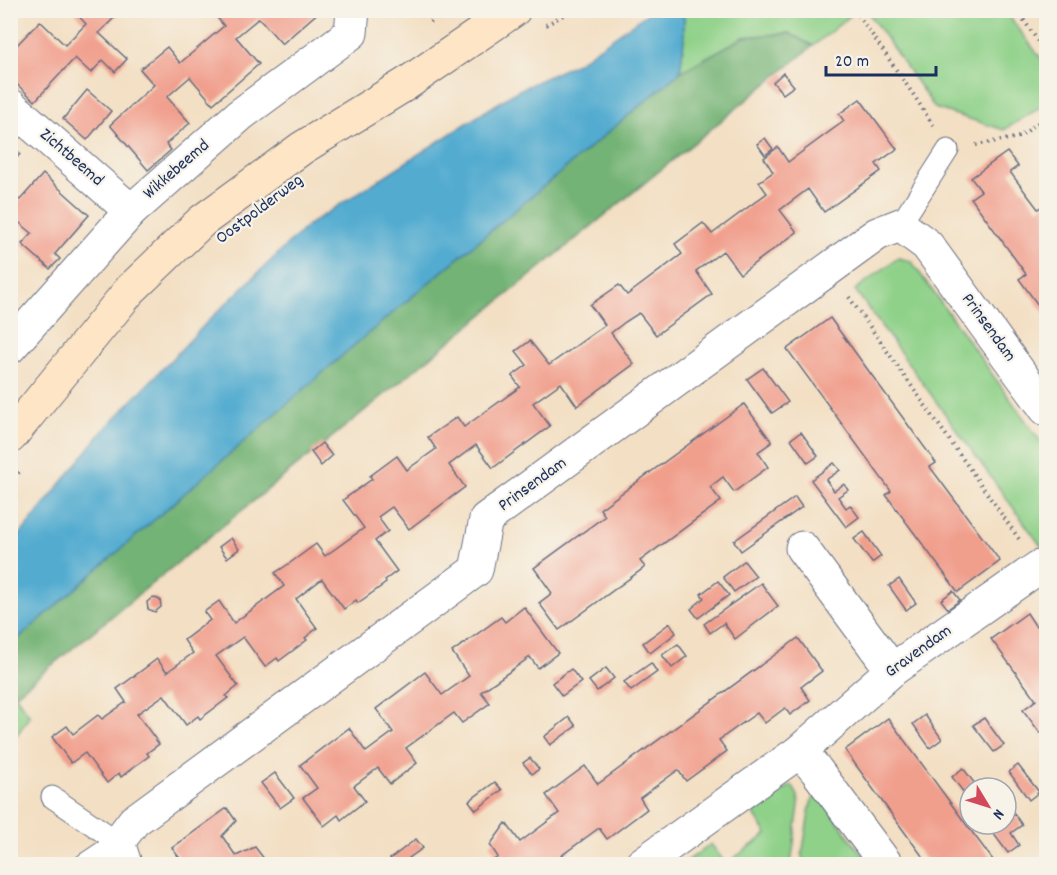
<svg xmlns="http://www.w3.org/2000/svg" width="1057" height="875" font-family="Dekko,sans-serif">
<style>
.green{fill:#8fd189;stroke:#558074;stroke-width:1.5}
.forest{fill:#73b375;stroke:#47716a;stroke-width:1.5}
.water{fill:#52acd0;stroke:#366e97;stroke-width:1.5}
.building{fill:#f19f8d}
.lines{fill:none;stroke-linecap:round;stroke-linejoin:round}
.lane-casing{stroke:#676d81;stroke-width:23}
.street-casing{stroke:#676d81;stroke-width:35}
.secondary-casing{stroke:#676d81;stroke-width:35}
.path{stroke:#676d81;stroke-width:4;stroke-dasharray:1.5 4.5;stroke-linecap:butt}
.lane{stroke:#fff;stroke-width:21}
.street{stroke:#fff;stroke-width:33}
.secondary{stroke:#fee5c5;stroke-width:33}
.labels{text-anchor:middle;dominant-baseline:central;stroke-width:4.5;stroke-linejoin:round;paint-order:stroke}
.street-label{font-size:18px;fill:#1b2f5e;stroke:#f7f3e8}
</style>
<rect width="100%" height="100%" fill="#f7f3e8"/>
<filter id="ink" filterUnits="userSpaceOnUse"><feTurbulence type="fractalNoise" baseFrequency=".0167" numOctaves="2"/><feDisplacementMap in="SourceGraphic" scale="12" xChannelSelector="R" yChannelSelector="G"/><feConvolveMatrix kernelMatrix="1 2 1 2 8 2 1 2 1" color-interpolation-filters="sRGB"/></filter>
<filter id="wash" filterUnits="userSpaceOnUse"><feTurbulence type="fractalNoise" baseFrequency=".008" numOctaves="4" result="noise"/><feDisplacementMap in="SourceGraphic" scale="24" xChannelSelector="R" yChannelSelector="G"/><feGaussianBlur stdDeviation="1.35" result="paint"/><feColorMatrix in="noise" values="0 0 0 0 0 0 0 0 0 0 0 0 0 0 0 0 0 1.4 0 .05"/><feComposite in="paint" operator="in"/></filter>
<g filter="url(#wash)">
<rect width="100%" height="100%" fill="#f3dfc3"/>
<g class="green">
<path d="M678 11H856L813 46 789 33 744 37 680 72 684 40V17Z"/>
<path d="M867 11H1005L1046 65V104L1004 130 935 108Z"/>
<path d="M898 258 911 261 1046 449V542L1041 546 855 290Z"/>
<path d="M10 688 30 716 11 743H10Z"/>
<path d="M792 785 798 796 799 805 791 864H683L711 844 726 864 767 834 753 813Z"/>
<path d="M818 794 869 864H803L802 855 810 807 812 800Z"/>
</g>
<path class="forest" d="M789 33 813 46 15 695 11 688 10 645 359 341 680 72 744 37Z"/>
<path class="water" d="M651 11H678L684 17V40L680 72 359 341 11 645V546L102 432 209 320 308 225 517 91 577 63Z"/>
<g id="blocks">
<g class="building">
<path d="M73 10H122L99 33 127 59 115 72 103 60 91 73 75 58 35 101 10 78V52L40 21 65 45 86 24Z"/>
<path d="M211 10H321L282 44 259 18 236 37 259 64 213 104 190 77 167 97 190 123 166 144 171 150 148 170 110 125 154 85 140 69 167 47 180 63 224 26Z"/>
<path d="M783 73 794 86 783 94 773 82Z"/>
<path d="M87 90 111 111 87 140 63 119Z"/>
<path d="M860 99 897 149 876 164 881 171 824 212 808 189 780 210 797 232 740 274 723 251 696 271 712 294 656 335 639 313 625 322 611 333 634 364 577 406 561 383 533 403 550 426 493 468 476 445 449 465 465 487 409 529 392 507 378 517 388 531 375 541 397 571 385 580 386 583 358 603 356 600 344 609 322 579 296 599 317 628 305 638 307 640 279 661 277 658 265 667 243 637 216 656 238 686 226 696 228 698 200 719 198 716 186 725 164 695 137 714 159 744 147 753 149 756 135 766 121 777 119 773 107 783 85 753 71 763 52 737 67 726 73 734 98 715 102 719 126 702 117 689 157 659 167 672 193 653 184 640 210 620 204 612 219 601 234 623 284 586 275 573 290 563 316 544 325 556 364 528 343 500 372 479 370 476 397 456 407 470 408 469 436 449 428 437 457 417 464 427 520 387 512 376 527 365 516 351 530 341 549 365 605 325 590 305 619 285 627 295 682 254 675 244 703 223 712 234 767 193 759 182 773 172 764 158 778 147 788 162 844 121 839 114Z"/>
<path d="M765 138 773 149 765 155 757 144Z"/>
<path d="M10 145 20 154 10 165Z"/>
<path d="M1007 152 1018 166 1010 172 1038 209 1046 203V316L1019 279 1026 274 971 198 981 191 971 178Z"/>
<path d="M43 174 89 215 55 254 60 259 50 269 22 244 32 233 10 215V192L20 200Z"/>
<path d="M830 318 936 463 930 467 1000 561 958 592 886 495 891 491 787 349Z"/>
<path d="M763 368 788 402 772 413 747 379Z"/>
<path d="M744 404 772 442 758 452 768 467 734 492 723 477 710 487 721 501 640 561 645 567 559 630 539 603 552 593 534 568 605 516 600 509Z"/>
<path d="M801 432 818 456 808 463 791 439Z"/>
<path d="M322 443 332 456 321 466 311 452Z"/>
<path d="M834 463 840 470 826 480 834 491 844 484 848 490 838 497 846 508 850 505 859 517 846 527 811 480Z"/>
<path d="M795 497 802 507 741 551 734 541Z"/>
<path d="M864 532 881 556 872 563 854 539Z"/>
<path d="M231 538 239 549 227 558 219 547Z"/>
<path d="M744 561 756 576 734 592 723 577Z"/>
<path d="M899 579 916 603 906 610 889 586Z"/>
<path d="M718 581 729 595 698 618 691 609 704 598 701 594Z"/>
<path d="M761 583 778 606 735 639 724 623 710 633 704 624Z"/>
<path d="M953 591 960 600 948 609 941 600Z"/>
<path d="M153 597 160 600 161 607 155 612 148 609 147 602Z"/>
<path d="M524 607 558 653 538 668 530 657 481 692 490 703 462 723 454 713 406 748 417 763 390 784 378 768 354 786 365 801 341 820 338 815 324 826 303 798 317 788 300 765 349 728 366 752 393 732 376 709 425 672 442 695 469 676 452 652 501 617 505 622Z"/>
<path d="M1027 613 1036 627 1045 620 1046 621V728L1040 733 1023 710 1036 700 991 639Z"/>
<path d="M670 623 676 633 650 653 643 643Z"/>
<path d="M798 638 822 671 801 687 810 700 790 715 785 708 765 723 757 713 719 740 727 751 686 781 678 770 640 798 647 809 607 839 599 828 561 856 567 864H488L498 857 490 845 506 823 520 842 559 813 546 795 585 766 598 784Z"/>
<path d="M678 644 687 656 672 668 662 655Z"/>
<path d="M651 663 657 672 631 691 624 682Z"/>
<path d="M606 668 614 678 597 691 589 681Z"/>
<path d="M571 669 581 682 562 696 552 683Z"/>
<path d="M925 715 942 739 930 748 913 724Z"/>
<path d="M569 717 576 726 550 745 544 737Z"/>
<path d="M888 718 966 824 996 864H928L884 804 845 750Z"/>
<path d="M984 718 1004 745 994 752 973 725Z"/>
<path d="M530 758 539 769 532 774 523 763Z"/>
<path d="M1018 765 1039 792 1029 800 1009 772Z"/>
<path d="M963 768 978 788H970V801L952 777Z"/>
<path d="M275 773 294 798 280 808 261 783Z"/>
<path d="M495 782 502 790 476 810 469 801Z"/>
<path d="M227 808 236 821 222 836 236 856 255 847 268 864H184L172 848Z"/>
<path d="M1013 812 1022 825 1011 833 1019 845 1008 853 990 829 998 824H1006V818Z"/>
<path d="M416 839 423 848 409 858 414 864H394L390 859Z"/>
</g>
</g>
</g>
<g filter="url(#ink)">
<use href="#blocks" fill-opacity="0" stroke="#676d81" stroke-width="1.5"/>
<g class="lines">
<g class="lane-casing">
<g id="lane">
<path d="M900 225 948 150"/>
<path d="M52 797 118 842 85 864"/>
</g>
</g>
<g class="street-casing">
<g id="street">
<path d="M10 105 131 211"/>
<path d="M10 347 131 211 240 115 351 33 353 10"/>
<path d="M802 548 892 670"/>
<path d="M800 751 816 770 886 864"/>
<path d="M125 864 118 842 134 821 476 570 486 519 877 234 900 225 927 245 1046 409"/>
<path d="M642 864 800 751 892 670 1039 567 1046 566"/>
</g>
</g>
<g class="secondary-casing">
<path id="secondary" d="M10 437 130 290 202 221 302 148 406 84 514 10"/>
</g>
<g class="path">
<path d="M855 10 915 97 934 127"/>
<path d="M1017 10 1046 53"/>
<path d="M430 22 443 10"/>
<path d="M546 25 572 10"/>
<path d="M976 145 1019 137 1046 117"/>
<path d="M849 297 1019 539"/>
<path d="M10 482 20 471"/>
</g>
<use href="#lane" class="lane"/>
<use href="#street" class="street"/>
<use href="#secondary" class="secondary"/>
</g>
</g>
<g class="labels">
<g class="street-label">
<text transform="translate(71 158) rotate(41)">Zichtbeemd</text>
<text transform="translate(177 170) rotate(-41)">Wikkebeemd</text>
<text transform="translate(260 210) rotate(-37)">Oostpolderweg</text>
<text transform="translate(988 328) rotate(54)">Prinsendam</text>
<text transform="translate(533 485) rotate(-36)">Prinsendam</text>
<text transform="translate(919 652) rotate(-36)">Gravendam</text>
</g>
</g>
<rect width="1057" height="875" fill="none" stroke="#f7f3e8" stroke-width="36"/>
<g transform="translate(988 806) rotate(128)"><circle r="28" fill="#f7f3e8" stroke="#9fa5b1" stroke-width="1.5"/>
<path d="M0-4.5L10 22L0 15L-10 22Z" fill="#d1495b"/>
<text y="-9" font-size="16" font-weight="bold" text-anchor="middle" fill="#1b2f5e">N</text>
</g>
<path d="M826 66v9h110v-9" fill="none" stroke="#1b2f5e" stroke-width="3"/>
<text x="835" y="66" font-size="18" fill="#1b2f5e" stroke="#f7f3e8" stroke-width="4.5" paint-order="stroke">20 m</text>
</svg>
